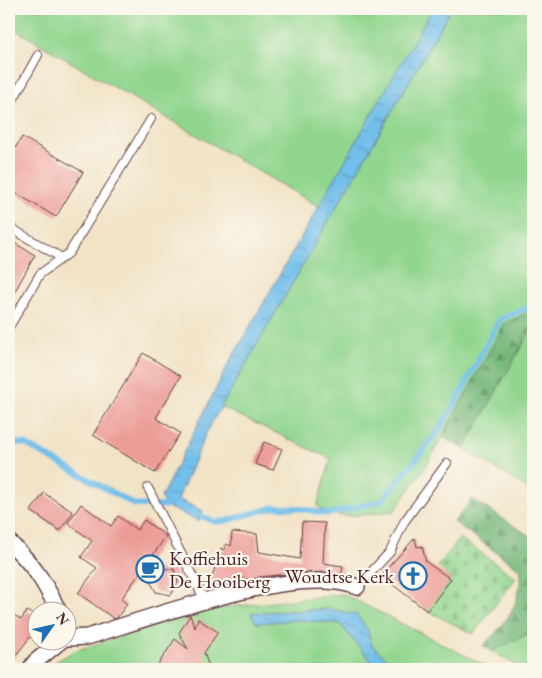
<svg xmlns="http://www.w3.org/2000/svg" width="542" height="678" font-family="'EB Garamond',serif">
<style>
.grass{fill:#91d68f;stroke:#6e7a5d}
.forest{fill:url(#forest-firs);stroke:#5f6b52}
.cemetery{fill:url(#cemetery-stones);stroke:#6e7a5d}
.water{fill:url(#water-ripples);stroke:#5e6f8b}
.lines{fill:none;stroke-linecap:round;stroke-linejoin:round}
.stream{stroke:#71bfeb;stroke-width:5.5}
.building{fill:#ec9b96}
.service-casing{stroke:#633c42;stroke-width:10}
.minor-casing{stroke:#633c42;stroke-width:18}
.service{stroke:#fff;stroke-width:8}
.minor{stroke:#fff;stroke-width:15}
.labels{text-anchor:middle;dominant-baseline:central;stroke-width:4.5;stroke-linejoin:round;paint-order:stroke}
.poi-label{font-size:20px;fill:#4a1f2b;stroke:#fbf7ec;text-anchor:start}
</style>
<defs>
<pattern id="forest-firs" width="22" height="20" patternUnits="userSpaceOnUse" patternTransform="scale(1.25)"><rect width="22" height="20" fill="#74b77a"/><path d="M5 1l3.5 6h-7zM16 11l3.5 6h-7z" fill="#619464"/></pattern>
<pattern id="cemetery-stones" width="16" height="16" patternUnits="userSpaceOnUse" patternTransform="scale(1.25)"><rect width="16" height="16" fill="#91d68f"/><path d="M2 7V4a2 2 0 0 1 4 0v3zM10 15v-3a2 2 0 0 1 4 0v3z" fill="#7fb77c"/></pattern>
<pattern id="water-ripples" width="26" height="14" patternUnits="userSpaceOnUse" patternTransform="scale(1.25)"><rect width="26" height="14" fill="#71bfeb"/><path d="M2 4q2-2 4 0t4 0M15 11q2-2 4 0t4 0" fill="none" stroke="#5f9bbf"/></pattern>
</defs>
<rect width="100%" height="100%" fill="#fbf7ec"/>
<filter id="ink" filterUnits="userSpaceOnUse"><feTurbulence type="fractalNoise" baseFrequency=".02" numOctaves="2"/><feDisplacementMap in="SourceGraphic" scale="10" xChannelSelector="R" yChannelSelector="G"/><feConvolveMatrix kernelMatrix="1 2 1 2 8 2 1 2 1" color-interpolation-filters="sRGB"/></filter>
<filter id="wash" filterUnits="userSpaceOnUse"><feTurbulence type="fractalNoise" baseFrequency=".0096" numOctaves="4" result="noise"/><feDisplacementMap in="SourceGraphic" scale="20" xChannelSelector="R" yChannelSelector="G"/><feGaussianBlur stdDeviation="1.12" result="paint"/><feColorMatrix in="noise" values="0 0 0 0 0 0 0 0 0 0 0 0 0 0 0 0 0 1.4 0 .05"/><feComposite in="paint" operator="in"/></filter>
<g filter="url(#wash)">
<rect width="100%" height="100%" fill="#f1e3c6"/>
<g class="grass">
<path d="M9 9H432L320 207 9 26Z"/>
<path d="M451 9H533V311L505 323 425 468 394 511C371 513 335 523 317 506L331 459 221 407Z"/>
<path d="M533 326V492L464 449Z"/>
<path d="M343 594 492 669H399L372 646 368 631 330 609 251 613 256 623 295 620 339 623 378 669H49L55 662 74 651 194 613 221 608Z"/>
<path d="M533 626V669H522L492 651 526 635Z"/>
</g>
<g class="forest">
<path d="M533 311V326L464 449 442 437 505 323Z"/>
<path d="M472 499 533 538V626L526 635 492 651 483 646C508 620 520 607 521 570L454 522Z"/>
</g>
<path class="cemetery" d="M460 538 516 578 473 634 426 610 451 579 438 566Z"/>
<g class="water">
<path d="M432 9H451L206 433 178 499 203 511 199 521 165 506 161 497 229 363Z"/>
<path d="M330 609 357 615 368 631 372 646 399 669H378L339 623 295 620 256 623 251 613Z"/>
</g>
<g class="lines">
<g class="stream">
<path d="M9 442 25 444 135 505 165 506"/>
<path d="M201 516 215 522 225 521 275 507 297 508 328 514 382 501 437 433 456 402 500 319 533 306"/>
</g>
</g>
<g id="blocks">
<g class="building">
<path d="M22 137 83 172 56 217 9 189V158Z"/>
<path d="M9 240 35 255 9 302Z"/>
<path d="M143 353 181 376 156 418 180 433 155 473 93 435Z"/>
<path d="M264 442 282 449 273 470 255 464Z"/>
<path d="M44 493 73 512 60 531 31 511Z"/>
<path d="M81 504 111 526 118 516 137 530 144 520 166 536 144 568 174 569 178 582 171 595 156 592 143 569 121 599 127 604 117 618 114 619 78 593 97 568 81 557 92 541 68 523Z"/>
<path d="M302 522 325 523 323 563 343 566 342 574 331 572 298 573 259 577 252 580 237 578 235 584 219 587 210 584 221 548 224 550 226 544 231 546 232 532 257 534 259 552 300 559Z"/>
<path d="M415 538 417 547 422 546 426 562 451 579 427 611 384 578 386 575 383 573Z"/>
<path d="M9 611 21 620 27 611 38 618V627L9 664Z"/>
<path d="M190 615 195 628 198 619 218 632 204 653 210 669H199L197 665 194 669H155L175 639 188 649 179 633Z"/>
</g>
</g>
</g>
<g filter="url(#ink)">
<use href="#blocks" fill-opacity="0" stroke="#633c42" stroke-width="1"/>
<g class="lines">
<g class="service-casing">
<g id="service">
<path d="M9 107 38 55"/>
<path d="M9 227 62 258"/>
<path d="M9 327 40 274 69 253 151 119"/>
<path d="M148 488 205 601"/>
<path d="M357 587 390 552 404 522 447 463"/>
</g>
</g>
<g class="minor-casing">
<g id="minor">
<path d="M9 542C33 564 44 581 58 610"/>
<path d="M68 638 87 637C150 618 297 563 357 587"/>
<path d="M30 669 35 662 62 640"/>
</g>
</g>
<use href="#service" class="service"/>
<use href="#minor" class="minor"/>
</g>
</g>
<defs>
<g id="cafe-ring" transform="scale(1.4375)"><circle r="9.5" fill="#fbf7ec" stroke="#1f6fb2" stroke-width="1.5"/><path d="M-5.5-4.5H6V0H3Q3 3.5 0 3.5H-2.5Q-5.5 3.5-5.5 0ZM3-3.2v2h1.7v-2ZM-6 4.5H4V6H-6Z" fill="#1f6fb2"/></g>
<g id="church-ring" transform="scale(1.4375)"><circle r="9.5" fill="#fbf7ec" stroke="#1f6fb2" stroke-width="1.5"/><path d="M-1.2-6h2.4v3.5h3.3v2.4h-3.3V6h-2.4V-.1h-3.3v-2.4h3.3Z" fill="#1f6fb2"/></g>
</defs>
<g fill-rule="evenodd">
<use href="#cafe-ring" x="150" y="569"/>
<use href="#church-ring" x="413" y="576"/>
</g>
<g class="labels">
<g class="poi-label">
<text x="169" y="558">Koffiehuis<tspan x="169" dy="23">De Hooiberg</tspan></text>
<text x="394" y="576" text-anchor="end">Woudtse Kerk</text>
</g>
</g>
<rect width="542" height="678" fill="none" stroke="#fbf7ec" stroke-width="30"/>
<g transform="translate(52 626) rotate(56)"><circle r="24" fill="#fbf7ec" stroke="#b4a19f"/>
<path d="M0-4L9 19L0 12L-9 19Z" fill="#1f6fb2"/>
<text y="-8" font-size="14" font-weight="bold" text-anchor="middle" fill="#4a1f2b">N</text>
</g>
</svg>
